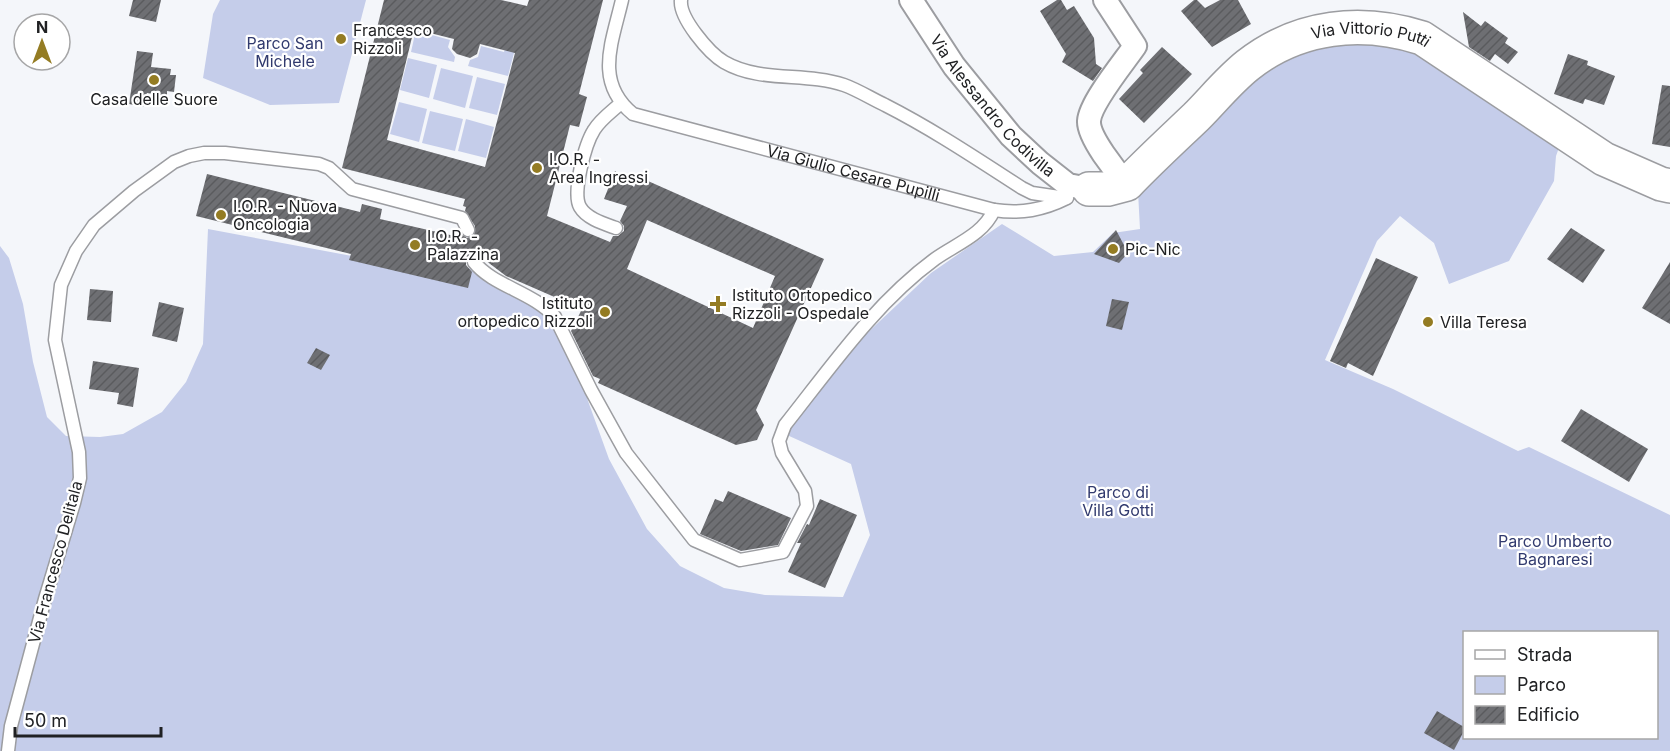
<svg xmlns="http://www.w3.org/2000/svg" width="1670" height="751" font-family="Inter,sans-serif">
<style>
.green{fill:#c5cdea;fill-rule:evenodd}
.building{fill:url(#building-hatch);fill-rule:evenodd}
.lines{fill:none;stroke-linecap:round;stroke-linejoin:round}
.lane-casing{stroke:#9c9da1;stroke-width:15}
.street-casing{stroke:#9c9da1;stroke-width:26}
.secondary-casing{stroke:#9c9da1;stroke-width:36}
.lane{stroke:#fff;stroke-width:12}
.street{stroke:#fff;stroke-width:22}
.secondary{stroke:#fff;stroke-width:33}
.poi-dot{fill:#947c23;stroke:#fff;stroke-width:2}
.labels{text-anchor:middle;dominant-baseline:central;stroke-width:4.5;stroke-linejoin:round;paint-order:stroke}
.poi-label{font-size:16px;fill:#202123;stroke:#fff;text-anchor:start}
.street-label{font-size:16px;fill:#202123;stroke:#fff}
.park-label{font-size:16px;fill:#313a6e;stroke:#fff}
</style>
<defs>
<pattern id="building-hatch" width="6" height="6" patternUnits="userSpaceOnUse" patternTransform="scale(1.5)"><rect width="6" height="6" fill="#6e6f73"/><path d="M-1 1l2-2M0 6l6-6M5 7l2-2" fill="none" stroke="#5a5b5e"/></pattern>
</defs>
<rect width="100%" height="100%" fill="#f4f6fa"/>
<g class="green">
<path d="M220 0H366L339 103 270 105 203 78 213 14Z"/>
<path d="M1388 23 1565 131 1556 156 1554 181 1509 261 1449 284 1434 243 1400 216 1377 241 1325 360 1393 389 1518 451 1529 447 1670 515V751H0V246L9 258 23 304 33 362 47 417 66 436 100 437 123 434 162 412 186 382 203 344 208 229 352 256 396 253 481 271 532 297 576 351 588 401 609 459 647 529 680 566 724 588 765 595 843 597 870 535 851 464 787 435 788 431 864 336 931 273 1002 224 1054 256 1093 252 1113 233 1140 229 1137 173 1223 73ZM1464 632H1656V738H1464Z"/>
<path d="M417 25 433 29 432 35 450 40 448 47 455 57 454 62 411 52Z"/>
<path d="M481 46 504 52 506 46 515 49 508 76 468 66 470 60 478 57Z"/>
<path d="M408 58 437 65 429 98 400 90Z"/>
<path d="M441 68 473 76 465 108 433 99Z"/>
<path d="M477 77 505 84 497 115 469 108Z"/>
<path d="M399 102 427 109 419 142 390 134Z"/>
<path d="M430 111 463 119 455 151 422 143Z"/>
<path d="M466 119 494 127 486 158 458 151Z"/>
</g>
<g class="building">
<path d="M133 0H161L156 22 129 16Z"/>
<path d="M384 0H501L527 6 529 0H603L579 94 587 97 579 127 570 125 547 216 610 242 613 236H618L624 231V226L620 221 627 206 604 199 615 171 634 187 639 177 824 259 756 410 764 425 757 440 736 445 598 383 600 379 593 376 571 331 582 309 506 276 477 254H471L466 260V265L472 272 468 288 349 260 351 254 196 216 207 174 360 212 362 204 382 209 380 219 459 237 460 233 467 238 474 235 475 226 465 211 466 207 463 206 465 199 342 168ZM414 29 454 39 452 49 457 54 470 58 477 54 480 44 515 53 485 167 387 140ZM647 220 775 276 753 328 627 269Z"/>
<path d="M1057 0H1061L1067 10 1074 6 1094 38 1096 64 1102 68 1093 81 1062 62 1066 54 1040 11Z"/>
<path d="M1194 0H1197L1205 8 1220 0H1238L1251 24 1212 47 1181 11Z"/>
<path d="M1463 12 1481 26 1485 21 1508 38 1505 43 1518 52 1508 64 1495 54 1490 61 1469 47Z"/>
<path d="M1162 47 1192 74 1144 123 1119 99 1143 73 1140 70Z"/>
<path d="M137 51 153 53 151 67 171 69 170 75H176L174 92 167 91V96L147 93 143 107 129 104Z"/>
<path d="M1568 54 1588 61 1587 65 1615 76 1604 105 1585 99 1583 104 1554 94Z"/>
<path d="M1662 85 1670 86V147L1652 144Z"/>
<path d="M1571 228 1605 250 1583 283 1547 259Z"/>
<path d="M1116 230 1125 247 1130 251 1119 263 1094 254Z"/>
<path d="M1376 258 1418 277 1373 376 1348 363 1346 368 1330 361Z"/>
<path d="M1670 262V324L1642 308Z"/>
<path d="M90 289 113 291 111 322 87 320Z"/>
<path d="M1112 299 1129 302 1122 330 1106 326Z"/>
<path d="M159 302 184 308 177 342 152 336Z"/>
<path d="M316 348 330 355 321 370 307 363Z"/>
<path d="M93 361 139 368 133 407 117 404 119 393 89 389Z"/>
<path d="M1581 409 1648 449 1629 482 1561 441Z"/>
<path d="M728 491 791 518 778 545 741 551 700 534 715 499 723 502Z"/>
<path d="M820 499 857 515 825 588 788 572 801 543H797L807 524 809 525Z"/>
<path d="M1437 711 1464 727V731L1454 750 1424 733Z"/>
</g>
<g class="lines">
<g class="lane-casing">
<g id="lane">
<path id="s1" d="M622 0C612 43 594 82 633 114L994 210C1021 214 1043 210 1067 198"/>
<path d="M681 0C679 18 709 53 724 62 760 83 805 72 844 85 858 90 872 99 885 105 934 130 977 159 1022 188L1032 193 1066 198"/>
<path d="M616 228C605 224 587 219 580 207 572 193 585 144 594 130 600 120 611 112 620 104"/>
<path d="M474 262C493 286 533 292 555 317L591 390 626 453 694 540 740 560 783 552 807 506 805 491 782 453 779 441 785 425C831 367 875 303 935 259 956 244 983 235 994 210"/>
<path d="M8 751 11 726 45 599 74 503 80 478 79 452 55 340 61 285 76 251 94 225 134 191 174 162 189 156 204 153H225L319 164 329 168 352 189 462 218 468 230"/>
</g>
</g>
<g class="street-casing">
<g id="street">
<path id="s2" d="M911 0 954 66 1011 136 1040 163 1068 185 1089 189"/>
<path d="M1105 0 1135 46C1124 62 1090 103 1089 121 1088 137 1116 172 1127 184"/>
</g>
</g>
<g class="secondary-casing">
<g id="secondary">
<path id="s3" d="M1089 189H1108L1127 184C1149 161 1173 139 1196 117 1213 100 1229 80 1248 65 1299 25 1362 19 1422 38L1604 159 1661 184 1670 186"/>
</g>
</g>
<use href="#lane" class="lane"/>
<use href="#street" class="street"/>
<use href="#secondary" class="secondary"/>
</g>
<g class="poi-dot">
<circle cx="341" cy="39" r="6"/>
<circle cx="154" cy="80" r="6"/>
<circle cx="537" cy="168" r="6"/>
<circle cx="221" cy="215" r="6"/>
<circle cx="415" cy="245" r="6"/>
<circle cx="1113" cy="249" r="6"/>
<path d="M715 295h6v6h6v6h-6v6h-6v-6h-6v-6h6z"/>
<circle cx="605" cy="312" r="6"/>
<circle cx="1428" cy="322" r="6"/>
</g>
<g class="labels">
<g class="poi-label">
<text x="353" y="30">Francesco<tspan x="353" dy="18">Rizzoli</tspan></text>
<text x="154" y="99" text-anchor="middle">Casa delle Suore</text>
<text x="549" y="159">I.O.R. -<tspan x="549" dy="18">Area Ingressi</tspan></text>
<text x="233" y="206">I.O.R. - Nuova<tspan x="233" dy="18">Oncologia</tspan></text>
<text x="427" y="236">I.O.R. -<tspan x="427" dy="18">Palazzina</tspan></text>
<text x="1125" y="249">Pic-Nic</text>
<text x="732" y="295">Istituto Ortopedico<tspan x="732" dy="18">Rizzoli - Ospedale</tspan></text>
<text x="593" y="303" text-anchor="end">Istituto<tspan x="593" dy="18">ortopedico Rizzoli</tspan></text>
<text x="1440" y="322">Villa Teresa</text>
</g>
<g class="street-label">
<text stroke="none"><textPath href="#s3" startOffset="340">Via Vittorio Putti</textPath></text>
<text stroke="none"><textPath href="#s2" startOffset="134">Via Alessandro Codivilla</textPath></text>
<text stroke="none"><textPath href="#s1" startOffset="351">Via Giulio Cesare Pupilli</textPath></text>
<text transform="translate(55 562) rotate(-75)">Via Francesco Delitala</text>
</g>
<g class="park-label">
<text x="285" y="43">Parco San<tspan x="285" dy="18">Michele</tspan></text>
<text x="1118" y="492">Parco di<tspan x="1118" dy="18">Villa Gotti</tspan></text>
<text x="1555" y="541">Parco Umberto<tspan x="1555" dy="18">Bagnaresi</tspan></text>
</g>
</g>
<rect x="1463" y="631" width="195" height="108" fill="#ffffff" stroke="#a6a6a7" stroke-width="1.5"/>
<rect x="1475" y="650" width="30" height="9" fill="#ffffff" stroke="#a6a6a7" stroke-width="1.5"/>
<text x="1517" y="661" font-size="18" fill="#202123">Strada</text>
<rect x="1475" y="676" width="30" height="18" fill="#c5cdea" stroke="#a6a6a7" stroke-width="1.5"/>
<text x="1517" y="691" font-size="18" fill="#202123">Parco</text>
<rect x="1475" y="706" width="30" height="18" fill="url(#building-hatch)" stroke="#a6a6a7" stroke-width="1.5"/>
<text x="1517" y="721" font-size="18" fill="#202123">Edificio</text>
<g transform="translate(42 42)"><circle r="28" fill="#ffffff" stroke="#a6a6a7" stroke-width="1.5"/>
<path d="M0-4.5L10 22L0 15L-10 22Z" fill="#947c23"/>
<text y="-9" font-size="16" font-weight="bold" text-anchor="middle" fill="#202123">N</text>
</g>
<path d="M15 727v9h146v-9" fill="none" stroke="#202123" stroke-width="3"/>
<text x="24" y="727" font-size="18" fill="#202123" stroke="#ffffff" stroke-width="4.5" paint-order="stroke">50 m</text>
</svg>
